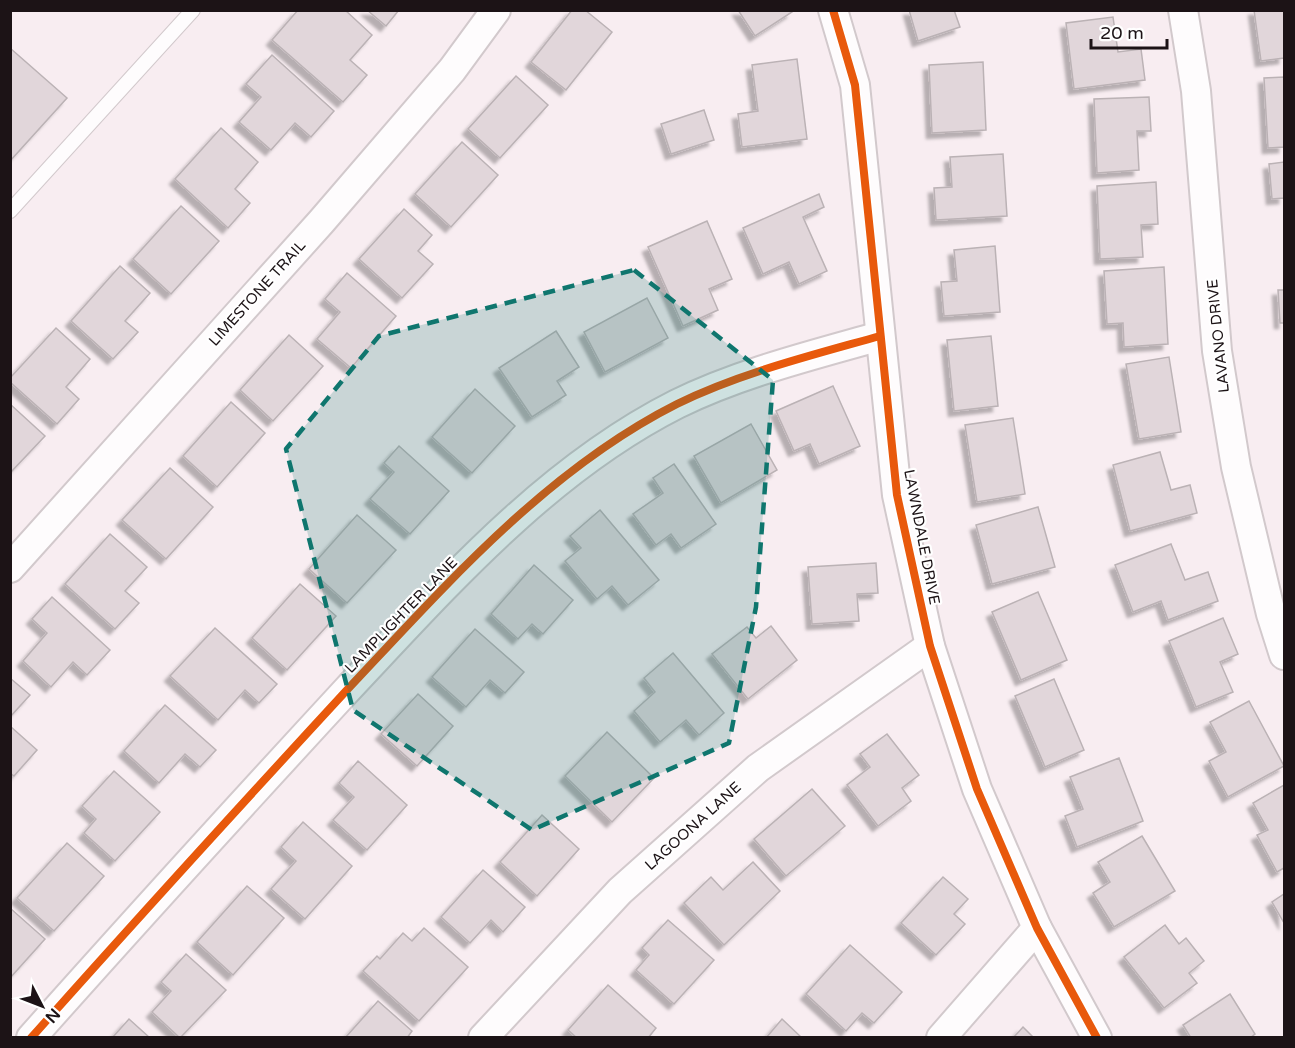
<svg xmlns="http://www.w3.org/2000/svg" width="1295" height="1048" font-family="'Varela Round',sans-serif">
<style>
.building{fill:#e1d6da;stroke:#bbb2b5;stroke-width:1.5;filter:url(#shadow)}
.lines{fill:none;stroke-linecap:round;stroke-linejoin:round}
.service-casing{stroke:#d2c9cc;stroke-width:16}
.minor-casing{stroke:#d2c9cc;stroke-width:32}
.service{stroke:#fefcfd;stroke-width:14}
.minor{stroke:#fefcfd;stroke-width:28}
.cycleway-casing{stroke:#fff;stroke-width:11}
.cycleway{stroke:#e8590c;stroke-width:8}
.marked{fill:#0f766e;fill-opacity:0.2;stroke:#0f766e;stroke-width:4.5;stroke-dasharray:12 8;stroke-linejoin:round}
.labels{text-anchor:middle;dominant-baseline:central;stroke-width:4.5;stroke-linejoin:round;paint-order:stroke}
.street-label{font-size:15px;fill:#1c1316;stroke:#fff}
</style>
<defs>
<filter id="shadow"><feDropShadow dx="-5.5" dy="5.5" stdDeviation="1.5" flood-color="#0004"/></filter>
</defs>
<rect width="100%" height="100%" fill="#f8edf1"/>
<g class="building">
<path d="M298 10H345L372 35 350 60 367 75 343 102 272 40Z"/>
<path d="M367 10H399L386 26Z"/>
<path d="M572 10H585L612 32 566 90 531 62Z"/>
<path d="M738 10H791L792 12 755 36Z"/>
<path d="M909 10H954L960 27 918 41Z"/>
<path d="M1254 10H1284V58L1261 61Z"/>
<path d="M1113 17 1118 52 1141 49 1145 80 1074 89 1066 23Z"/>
<path d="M10 48 67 98 10 161Z"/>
<path d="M272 55 334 111 311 137 295 123 271 150 239 122 261 97 246 84Z"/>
<path d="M797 59 807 139 742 147 738 114 758 111 752 65Z"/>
<path d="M983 62 986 130 932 133 929 65Z"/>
<path d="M516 76 548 105 500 158 468 129Z"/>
<path d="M1284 77V147L1268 148 1264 78Z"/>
<path d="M1149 97 1151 131H1137L1139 170 1097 173 1094 99Z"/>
<path d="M704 110 714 140 671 154 661 124Z"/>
<path d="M221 128 258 162 235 189 250 203 228 228 175 179Z"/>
<path d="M462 142 498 175 451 227 415 194Z"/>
<path d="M1003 154 1007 216 936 220 934 188 952 187 950 157Z"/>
<path d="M1284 162V198L1272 199 1269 164Z"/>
<path d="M1156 182 1158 224 1141 225 1143 257 1100 259 1097 186Z"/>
<path d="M819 194 824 207 803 217 827 271 799 284 789 262 763 274 743 228Z"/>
<path d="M181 206 219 241 171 294 133 259Z"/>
<path d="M404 209 432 235 418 251 433 264 402 298 359 259Z"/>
<path d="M707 221 732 279 709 289 718 310 683 326 648 247Z"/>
<path d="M995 246 1000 312 944 316 941 282 957 281 954 250Z"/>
<path d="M120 266 150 293 125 321 138 332 113 359 71 321Z"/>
<path d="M1164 267 1168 344 1124 347 1123 323 1107 324 1104 271Z"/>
<path d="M347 273 396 316 351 368 317 339 340 312 325 299Z"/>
<path d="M1278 290H1284V323H1280Z"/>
<path d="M647 298 668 338 605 372 584 332Z"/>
<path d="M56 328 90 359 66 387 79 399 57 424 10 382V378Z"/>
<path d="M556 331 579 367 557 381 566 395 532 417 499 368Z"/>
<path d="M289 335 323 366 273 421 240 390Z"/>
<path d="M991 336 998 406 954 411 947 340Z"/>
<path d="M1169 357 1181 432 1139 439 1126 364Z"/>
<path d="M833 386 860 446 819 464 810 444 794 451 776 411Z"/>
<path d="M475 389 515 426 472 473 432 437Z"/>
<path d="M231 402 265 433 217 487 183 456Z"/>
<path d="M10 404 45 436 10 473Z"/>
<path d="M1013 418 1025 494 977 502 965 425Z"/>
<path d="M751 424 777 470 721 503 694 456Z"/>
<path d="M399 446 449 491 410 534 370 499 394 472 384 463Z"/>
<path d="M1160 452 1171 490 1190 485 1197 513 1130 531 1113 465Z"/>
<path d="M674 464 716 524 681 548 671 534 656 545 633 514 663 493 653 478Z"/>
<path d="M170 468 213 507 166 559 122 520Z"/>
<path d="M1038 507 1055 567 992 584 976 525Z"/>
<path d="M600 510 659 580 628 605 612 586 597 599 565 561 581 548 570 536Z"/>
<path d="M357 515 396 550 347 603 309 569Z"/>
<path d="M110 534 147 567 125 591 139 603 115 629 65 584Z"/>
<path d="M1171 544 1185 580 1208 572 1218 601 1168 620 1161 601 1133 612 1115 565Z"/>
<path d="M876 563 878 593 857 594 859 621 812 624 808 567Z"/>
<path d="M534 565 573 600 543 634 532 624 518 639 491 614Z"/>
<path d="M300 584 336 616 287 670 252 638Z"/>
<path d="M1038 592 1067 660 1021 680 992 612Z"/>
<path d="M52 597 110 650 87 675 73 662 51 687 23 661 47 633 32 619Z"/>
<path d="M1223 618 1238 654 1220 662 1233 692 1196 707 1169 641Z"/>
<path d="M771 626 797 660 748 699 712 654 747 627 756 638Z"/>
<path d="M215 628 277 684 259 703 245 690 218 720 170 676Z"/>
<path d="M475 629 524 672 505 693 490 680 466 707 432 677Z"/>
<path d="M673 653 724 713 699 735 686 720 660 742 634 711 655 692 644 678Z"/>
<path d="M10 678 30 695 10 717Z"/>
<path d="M1054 679 1084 750 1045 767 1015 696Z"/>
<path d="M418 694 453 726 417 766 381 734Z"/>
<path d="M1249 701 1284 766 1228 797 1209 761 1226 752 1210 722Z"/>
<path d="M165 705 216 750 200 767 185 754 159 783 124 751Z"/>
<path d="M10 726 37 750 14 776 10 773Z"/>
<path d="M607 732 654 778 612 822 565 776Z"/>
<path d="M887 734 919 775 902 788 911 801 878 826 847 785 870 767 860 754Z"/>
<path d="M1119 758 1143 821 1077 847 1065 816 1083 809 1070 777Z"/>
<path d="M358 761 407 805 367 850 333 820 354 797 339 783Z"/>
<path d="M114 771 160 812 115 861 84 833 96 819 82 806Z"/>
<path d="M1284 785V868L1277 872 1257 835 1268 830 1253 803Z"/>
<path d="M812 789 845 826 786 876 754 839Z"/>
<path d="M542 815 579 849 537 896 500 862Z"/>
<path d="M303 822 352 866 305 919 271 889 296 861 281 847Z"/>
<path d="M1142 836 1175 891 1114 927 1093 893 1110 882 1098 862Z"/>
<path d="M67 843 104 876 54 931 17 898Z"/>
<path d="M753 862 780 891 724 945 684 903 711 877 723 890Z"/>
<path d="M483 870 525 907 503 932 491 920 470 943 441 917Z"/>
<path d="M943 877 968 899 954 914 965 924 936 955 901 923Z"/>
<path d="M247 886 284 918 233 975 197 942Z"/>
<path d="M1284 894V923L1272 902Z"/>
<path d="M10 908 45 939 10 978Z"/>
<path d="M668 920 714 960 674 1004 636 970 649 955 642 948Z"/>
<path d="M1165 925 1179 944 1186 938 1204 961 1189 973 1197 983 1164 1008 1124 957Z"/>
<path d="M424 928 468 967 419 1021 363 971 377 956 380 959 403 933 412 941Z"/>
<path d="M850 945 902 992 874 1023 862 1013 846 1031 806 994Z"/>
<path d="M186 954 226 990 180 1038 152 1012 171 991 161 982Z"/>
<path d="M608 985 656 1028 648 1038H577L568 1030Z"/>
<path d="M1230 994 1255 1034 1250 1038H1191L1183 1025Z"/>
<path d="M378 1001 412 1031 407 1038H345Z"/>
<path d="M129 1019 150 1038H112Z"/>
<path d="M782 1019 802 1038H766Z"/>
<path d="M1023 1027 1034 1038H1013Z"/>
</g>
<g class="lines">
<g class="service-casing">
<path id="service" d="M10 211 193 10"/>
</g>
<g class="minor-casing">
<g id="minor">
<path d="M833 10 855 85 897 495 930 646 977 789 1037 928 1097 1038"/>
<path d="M1183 10 1196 91 1217 351 1236 467 1271 614 1284 655"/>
<path d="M10 568 321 222 452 70 496 10"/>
<path d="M31 1038C135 921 240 806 346 691 445 586 546 470 677 404 740 373 813 355 880 336"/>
<path d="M483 1038 620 891 758 768 930 646"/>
<path d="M941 1038 1037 928"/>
</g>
</g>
<use href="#service" class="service"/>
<use href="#minor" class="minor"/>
<g class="cycleway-casing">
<g id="cycleway">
<path d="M833 10 855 85 897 495 930 646 977 789 1037 928 1097 1038"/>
<path d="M31 1038C135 921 240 806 346 691 445 586 546 470 677 404 740 373 813 355 880 336"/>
</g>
</g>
<use href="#cycleway" class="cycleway"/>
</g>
<path class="marked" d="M634 270 773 380 756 607 729 743 532 830 353 710 286 449 379 336Z"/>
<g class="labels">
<g class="street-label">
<text transform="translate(257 293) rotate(-48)">LIMESTONE TRAIL</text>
<text transform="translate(1218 336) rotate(-96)">LAVANO DRIVE</text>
<text transform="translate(922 537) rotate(79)">LAWNDALE DRIVE</text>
<text transform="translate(401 615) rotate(-46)">LAMPLIGHTER LANE</text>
<text transform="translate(693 826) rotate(-42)">LAGOONA LANE</text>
</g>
</g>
<rect width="1295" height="1048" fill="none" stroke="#1c1316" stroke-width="24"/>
<g transform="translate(42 1006) rotate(132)" stroke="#ffffff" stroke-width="4.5" paint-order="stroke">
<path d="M0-4.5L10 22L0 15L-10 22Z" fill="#1c1316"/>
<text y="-9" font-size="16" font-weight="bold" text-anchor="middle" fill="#1c1316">N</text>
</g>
<path d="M1091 39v9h76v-9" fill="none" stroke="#1c1316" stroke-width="3"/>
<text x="1100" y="39" font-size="18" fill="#1c1316" stroke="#ffffff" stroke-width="4.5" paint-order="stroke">20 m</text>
</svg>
